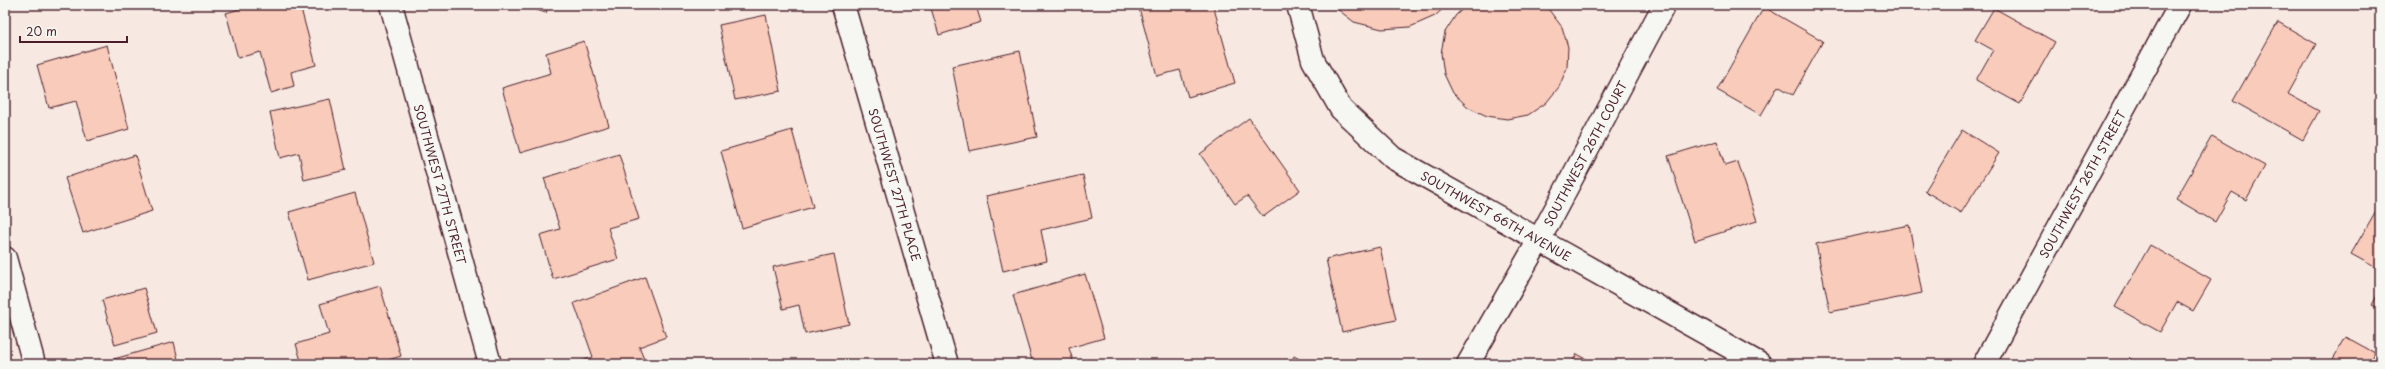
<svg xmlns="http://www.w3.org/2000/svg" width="2385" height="369" font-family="'Playpen Sans',sans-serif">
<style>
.building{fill:#f8cbbb;stroke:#4a1f2b}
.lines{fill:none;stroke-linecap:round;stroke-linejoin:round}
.minor-casing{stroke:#4a1f2b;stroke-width:25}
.minor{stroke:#f6f6f2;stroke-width:22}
.labels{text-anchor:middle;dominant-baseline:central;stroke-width:4;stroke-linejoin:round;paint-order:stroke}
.street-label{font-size:12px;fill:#4a1f2b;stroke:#f6f6f2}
</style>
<rect width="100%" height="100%" fill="#f7e9e2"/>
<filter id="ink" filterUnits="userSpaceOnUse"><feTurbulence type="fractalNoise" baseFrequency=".025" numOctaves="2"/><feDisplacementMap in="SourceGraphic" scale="8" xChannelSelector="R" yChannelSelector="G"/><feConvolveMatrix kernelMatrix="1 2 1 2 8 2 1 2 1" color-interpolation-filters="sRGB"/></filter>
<g filter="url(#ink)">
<g class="building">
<path d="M253 5H300L316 65 291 72 294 86 271 93 260 52 238 58 226 13Z"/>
<path d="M521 5H549L546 13Z"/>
<path d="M930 5H980L976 6 981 22 939 35Z"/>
<path d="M1150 5H1213L1235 83 1188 97 1180 70 1157 76 1139 8Z"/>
<path d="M1332 5H1447L1435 16 1410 27 1382 29 1354 22Z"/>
<path d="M1467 5H1543L1549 10 1562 27 1568 47 1567 68 1559 87 1546 103 1528 115 1507 119 1487 116 1468 107 1453 93 1444 74 1441 53 1445 32 1456 15Z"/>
<path d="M1764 7 1823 41 1793 95 1778 86 1761 115 1717 90Z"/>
<path d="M1994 8 2055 42 2020 104 1976 80 1993 50 1975 40Z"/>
<path d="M766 15 781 91 735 100 719 25Z"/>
<path d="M2278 22 2316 44 2288 94 2319 111 2303 140 2233 101Z"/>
<path d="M584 41 609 126 520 153 502 88 551 73 546 53Z"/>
<path d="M107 45 129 129 87 141 76 101 49 108 37 65Z"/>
<path d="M1020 51 1037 137 969 151 952 66Z"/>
<path d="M330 99 346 170 304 180 299 153 280 158 270 112Z"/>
<path d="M1249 118 1300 190 1263 217 1247 196 1235 204 1200 154Z"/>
<path d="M792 130 813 207 742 228 721 151Z"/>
<path d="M1962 130 1999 153 1961 213 1925 191Z"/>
<path d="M2212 136 2265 166 2246 200 2232 192 2215 222 2176 199Z"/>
<path d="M1717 141 1725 166 1738 162 1757 221 1695 241 1668 156Z"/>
<path d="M619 154 639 219 608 228 618 259 553 279 540 235 560 229 544 178Z"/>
<path d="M135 155 152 211 83 233 65 178Z"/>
<path d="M1083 175 1092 218 1041 230 1047 261 1003 271 986 196Z"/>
<path d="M355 193 374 262 308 280 289 212Z"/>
<path d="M2377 209 2380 211V270L2351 254Z"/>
<path d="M1909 225 1922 293 1830 312 1816 244Z"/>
<path d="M2150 245 2211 280 2193 311 2177 302 2160 332 2115 307Z"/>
<path d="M1380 247 1396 320 1342 332 1326 259Z"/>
<path d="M834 254 849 324 805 334 799 305 783 309 773 267Z"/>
<path d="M1085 274 1104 338 1069 348 1074 364H1033L1013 295Z"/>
<path d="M645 277 666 337 639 347 646 364H574L593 357 574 303Z"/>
<path d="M380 286 401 356 376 364H302L296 344 329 334 320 304Z"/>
<path d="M144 288 157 333 115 345 102 300Z"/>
<path d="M2380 290V309L2372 305Z"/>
<path d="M2346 337 2375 353 2368 364H2330Z"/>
<path d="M174 342 179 364H116L114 359Z"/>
<path d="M1577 354 1596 364H1571Z"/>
<path d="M1294 356 1308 364H1290Z"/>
<path d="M2132 359 2134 364H2121Z"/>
</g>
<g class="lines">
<g class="minor-casing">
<g id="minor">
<path id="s1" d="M391 5 490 364"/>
<path id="s2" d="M843 5 947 364"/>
<path id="s3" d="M1298 5 1313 60 1341 109 1393 158 1760 364"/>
<path d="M5 258 34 364"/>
<path id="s4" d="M1468 364 1539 240 1664 5"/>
<path id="s5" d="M1984 364 2180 5"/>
</g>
</g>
<use href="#minor" class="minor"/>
</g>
</g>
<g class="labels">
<g class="street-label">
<text stroke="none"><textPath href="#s4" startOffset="241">SOUTHWEST 26TH COURT</textPath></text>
<text stroke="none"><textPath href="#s1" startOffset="186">SOUTHWEST 27TH STREET</textPath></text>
<text stroke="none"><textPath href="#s5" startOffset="205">SOUTHWEST 26TH STREET</textPath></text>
<text stroke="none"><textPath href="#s2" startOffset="187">SOUTHWEST 27TH PLACE</textPath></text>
<text stroke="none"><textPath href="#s3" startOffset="303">SOUTHWEST 66TH AVENUE</textPath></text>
</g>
</g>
<rect width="2385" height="369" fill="none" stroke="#f6f6f2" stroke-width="20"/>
<rect x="10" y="10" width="2365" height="349" fill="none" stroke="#4a1f2b" stroke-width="1.5" filter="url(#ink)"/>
<path d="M20 36v6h107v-6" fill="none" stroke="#4a1f2b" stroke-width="2"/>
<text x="26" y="36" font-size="12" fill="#4a1f2b" stroke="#f6f6f2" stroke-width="3" paint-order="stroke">20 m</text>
</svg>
